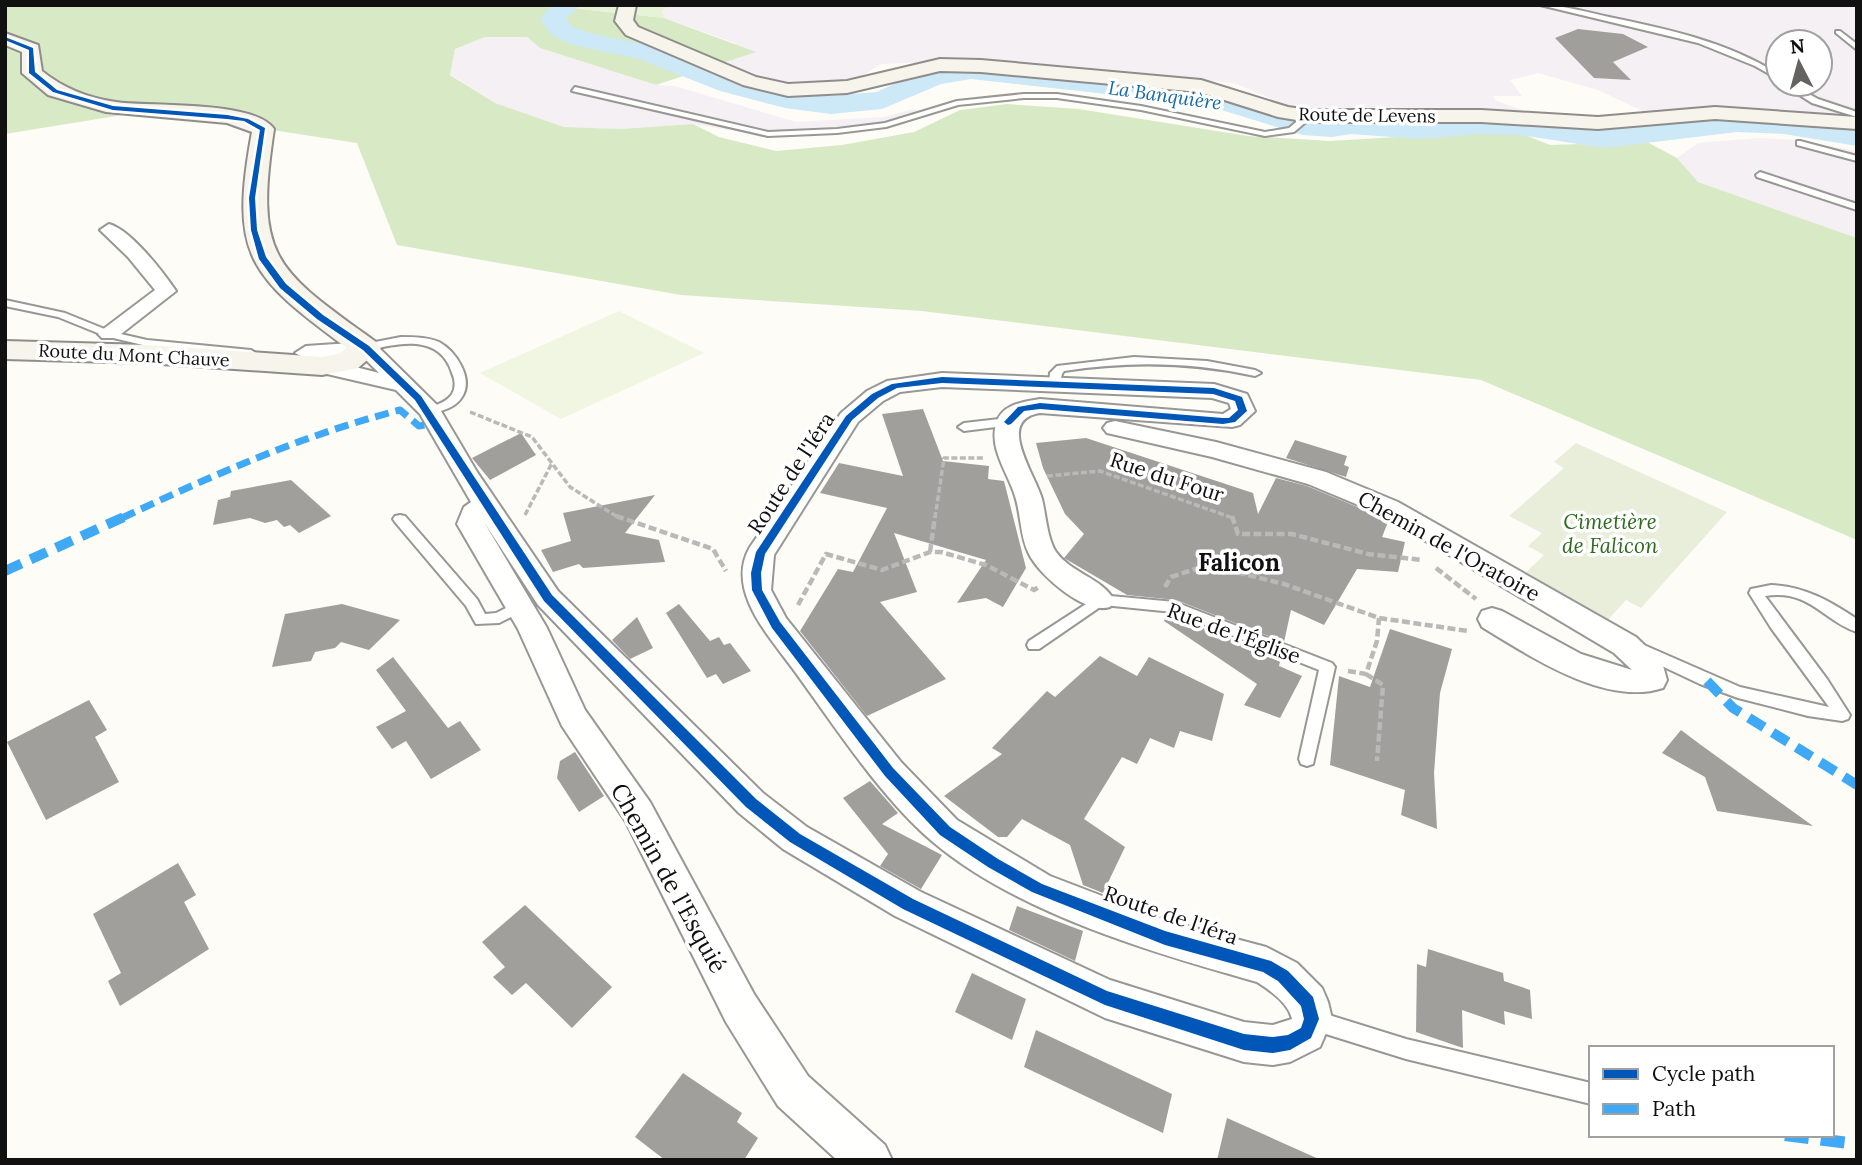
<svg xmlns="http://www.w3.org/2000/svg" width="1862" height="1165" font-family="Lora,serif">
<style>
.industrial{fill:#f5f0f3;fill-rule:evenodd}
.green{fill:#e7f3d7}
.forest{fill:#d8eac5}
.cemetery{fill:#e9eedb}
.pitch{fill:#f0f6e1}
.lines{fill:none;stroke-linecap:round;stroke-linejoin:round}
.river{fill:#cde8f7;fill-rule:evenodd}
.building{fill:#a19f9c}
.lane-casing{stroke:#979795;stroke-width:4}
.street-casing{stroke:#979795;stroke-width:4}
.secondary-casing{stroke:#8e8d8b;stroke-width:4}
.path-far1{stroke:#b9b9b8;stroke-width:3.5;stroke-dasharray:6 2.5;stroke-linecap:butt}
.path{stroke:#b9b9b8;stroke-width:4.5;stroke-dasharray:8 3.5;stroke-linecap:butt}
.lane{fill:#fffffe;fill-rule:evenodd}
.street{fill:#fffffe;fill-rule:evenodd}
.secondary{fill:#f6f4eb;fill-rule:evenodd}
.quiet-far2{stroke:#3fa9f5;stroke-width:7;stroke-dasharray:14 7;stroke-linecap:butt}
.quiet-far1{stroke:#3fa9f5;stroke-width:10;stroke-dasharray:18 10;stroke-linecap:butt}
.quiet{stroke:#3fa9f5;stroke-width:12;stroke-dasharray:24 12;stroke-linecap:butt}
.cycleway-casing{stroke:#fff;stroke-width:5}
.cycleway{fill:#0057b8;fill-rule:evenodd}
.labels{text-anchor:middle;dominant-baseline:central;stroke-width:7;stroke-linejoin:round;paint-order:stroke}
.far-street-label{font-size:18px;fill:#111;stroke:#fff}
.far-water-label{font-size:19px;font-style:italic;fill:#1768a6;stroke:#fff}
.street-label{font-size:21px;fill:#111;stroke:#fff}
.park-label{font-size:21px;font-style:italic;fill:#2f6b1f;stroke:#fff}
.quarter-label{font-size:24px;font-weight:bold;fill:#111;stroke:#fff}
.near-street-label{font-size:24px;fill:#111;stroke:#fff}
</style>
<rect width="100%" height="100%" fill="#fdfcf7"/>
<g class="industrial">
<path d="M670 5H1857V119L1723 108 1649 114 1598 90 1538 73 1510 80 1522 96H1493L1495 100 1537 116 1296 109 1234 83 966 61 881 64 859 78 836 82 790 83 764 79 726 62 742 56 735 43 664 18 662 11ZM1778 42H1820V84H1778Z"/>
<path d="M485 37H527L540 48 656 85 675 86 796 122 884 117 913 109 930 115 890 126 817 135 765 136 693 124 620 129 564 127 495 103 450 74 455 49Z"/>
<path d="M1759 138 1799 140 1857 151V238L1698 182 1677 158 1698 143Z"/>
</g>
<path class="green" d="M542 5H670L662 11 664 18Z"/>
<path class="forest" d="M5 5H542L664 18 756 52 656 85 540 48 527 37H485L455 49 450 75 495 103 564 127 620 129 693 124 719 137 776 151 842 145 914 132 960 110 1007 104 1079 109 1248 136 1330 141 1513 130 1550 145 1647 142 1677 158 1698 182 1857 238V540L1481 380 922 311 681 295 397 245 357 143 147 111 5 134Z"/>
<path class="cemetery" d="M1576 443 1727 512 1641 608 1626 600 1606 622 1522 576 1544 555 1528 546 1542 533 1509 516 1564 468 1554 462Z"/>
<path class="pitch" d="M619 311 704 353 561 419 480 373Z"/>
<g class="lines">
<path class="river" d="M551 5H580L566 19 571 26 589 33 657 47 740 79 785 90 831 96 876 92 924 71 971 63 1208 88 1305 117 1332 119 1351 116 1420 121 1481 116 1520 117 1604 128 1737 114 1784 116 1857 127V146L1784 134 1737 132 1604 148 1520 135 1481 134 1420 139 1351 134 1332 137 1303 135 1205 105 971 79 941 84 882 109 831 114 785 108 720 91 639 59 573 45 553 36 540 20Z"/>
</g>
<g class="building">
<path d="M1578 29 1623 34 1648 47 1613 62 1631 80 1594 78 1555 38Z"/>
<path d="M923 409 943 461 989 466 988 479 1004 481 1026 568 1003 607 986 598 957 603 986 560 894 533 917 592 880 602 946 679 867 716 800 631 838 569 853 572 887 508 820 493 839 463 903 476 882 414Z"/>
<path d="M521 433 536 455 490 480 472 458Z"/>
<path d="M1086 438 1253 493 1258 514 1276 478 1307 486 1379 516 1388 522 1382 537 1405 542 1398 572 1357 569 1324 625 1291 610 1284 642 1176 600 1127 595 1064 558 1084 534 1065 514 1043 468 1036 443Z"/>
<path d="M1295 440 1347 456 1344 465 1349 467 1346 477 1286 458Z"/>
<path d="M291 480 331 516 299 533 290 525 284 527 277 520 265 523 250 518 213 525 218 500 230 497 231 491Z"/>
<path d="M655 495 625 533 659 540 665 562 583 568 579 564 553 572 541 550 571 541 563 513Z"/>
<path d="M342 604 400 620 369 650 341 642 335 648 315 652 311 661 272 667 285 614Z"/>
<path d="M679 604 710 641 719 637 724 645 730 643 751 671 723 684 716 674 707 678 666 613Z"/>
<path d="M1167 614 1281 658 1279 666 1302 676 1280 718 1244 705 1257 684 1164 621Z"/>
<path d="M637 617 653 648 630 659 612 640Z"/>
<path d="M1390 629 1452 649 1440 693 1434 773 1437 829 1401 815 1405 790 1330 765 1339 676 1370 687Z"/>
<path d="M1100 656 1137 676 1149 657 1224 694 1212 741 1180 731 1174 748 1150 738 1137 764 1122 757 1084 819 1125 847 1103 893 1083 885 1070 845 1022 819 1007 837H998L944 796 1002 754 992 748 1047 691 1055 697Z"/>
<path d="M393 657 448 728 460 721 481 750 431 779 406 741 392 749 376 727 406 711 376 670Z"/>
<path d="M89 700 107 730 95 737 119 782 46 820 7 742Z"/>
<path d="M1681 730 1701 745 1813 826 1717 811 1705 777 1662 753Z"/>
<path d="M575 752 604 796 579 812 557 778 560 761Z"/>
<path d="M870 781 898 813 882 824 942 855 921 889 880 866 888 854 843 798Z"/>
<path d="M178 863 196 895 184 902 209 949 120 1006 108 981 121 973 93 914Z"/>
<path d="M525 905 612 987 572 1028 526 983 512 995 493 977 505 967 482 942Z"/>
<path d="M1017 906 1083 931 1075 961 1009 930Z"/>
<path d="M1428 949 1503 973 1504 981 1530 990 1532 1019 1504 1011 1505 1025 1462 1010 1463 1048 1416 1032 1417 964 1426 967Z"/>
<path d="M972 973 1026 999 1012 1040 955 1012Z"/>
<path d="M1036 1030 1172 1094 1163 1133 1024 1067Z"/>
<path d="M683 1073 742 1113 737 1122 758 1138 744 1160H665L635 1137Z"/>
<path d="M1227 1118 1321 1160H1217Z"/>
</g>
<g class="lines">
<g class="lane-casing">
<g id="lane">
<path d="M1540 5C1563 5 1587 12 1609 17 1667 29 1728 42 1778 74V79L1755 66 1698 43Z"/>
<path d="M1836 31H1840L1857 44V50L1836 33Z"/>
<path d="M1782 84H1791L1818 99 1857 112V117L1812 103Z"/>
<path d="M575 87 768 132 837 129 885 123 957 101 1024 94H1057L1141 106 1265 132 1289 128 1306 114 1313 116 1294 132 1265 136 1141 110 1057 98H1024L958 105 886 127 837 133 768 136 572 91Z"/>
<path d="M1800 141 1857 156V161L1797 145V141Z"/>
<path d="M1760 172 1857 204V210L1757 177 1756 175Z"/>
<path d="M5 300 65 313 112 332 147 340 251 350 256 353 251 362 247 363 242 360 244 356 147 346 105 336 58 317 5 306Z"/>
<path d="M401 337C414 337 427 337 439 342 456 351 474 379 462 397 456 407 444 410 434 413L430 414 424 411C432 405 446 404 452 394 456 388 455 379 452 373 440 333 397 343 366 351L361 348 370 343Z"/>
<path d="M1134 357 1207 361 1255 370 1261 373 1255 376C1191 362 1129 361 1064 371L1062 374 1059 386H1051L1049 384 1050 373 1057 366Z"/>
<path d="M1008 418 1012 419V425L964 431 958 427 964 423Z"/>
<path d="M400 515 405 516 477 599 485 614 496 613 520 601 525 602 527 606 525 610 499 623 476 624 466 606 395 522 393 519 395 516Z"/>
<path d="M1771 585C1804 586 1830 601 1857 619V632C1823 621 1810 589 1765 596L1827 679 1850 715 1848 719 1842 721 1808 716 1738 698 1700 684 1632 652 1630 648 1632 644 1637 642 1740 687 1829 707 1771 628 1749 593 1751 589Z"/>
<path d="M1100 595 1175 602 1332 663 1335 667 1313 764 1307 766 1301 764 1299 759 1319 670 1173 612 1103 605 1039 649H1029L1027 645 1029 641Z"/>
<path d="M1313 1010 1406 1039 1591 1083V1104L1406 1059 1313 1030 1306 1027 1303 1020 1306 1013Z"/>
</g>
</g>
<g class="street-casing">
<g id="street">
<path d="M109 224C131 230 163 272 176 291L116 338H102L98 334 102 330 155 290 128 257 100 230Z"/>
<path d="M366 342 374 343 438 406 477 472 558 591 763 793 807 827 921 892 1110 980 1244 1022 1273 1025 1292 1019C1289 1004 1270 990 1257 982 1153 953 1017 913 933 842 880 797 834 725 793 669 769 636 725 590 750 547L841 413 867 391 887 381 942 373 1214 384 1247 394 1255 411 1240 425 1232 427 1040 413C995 420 1035 474 1042 499 1046 515 1047 538 1056 552 1071 573 1102 578 1114 600L1110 607C1085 615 1040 576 1029 554 1020 537 1021 514 1015 496 1008 473 989 449 996 424 1001 404 1023 402 1040 399L1223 414 1231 409 1229 403 1212 398 942 387 900 392 883 401 858 422 774 555 771 590 786 618 901 762 957 820 1050 876 1165 920 1266 947 1297 963 1322 988 1328 1002 1332 1019 1320 1047 1290 1062 1273 1065 1244 1062 1105 1018 895 916 783 849 739 813 538 605 484 522 547 628 585 710 650 802 754 994 808 1076 885 1145 892 1160H837L778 1106 726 1022 626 822 562 726 518 629 457 524 464 507 471 502 420 414 396 390 314 371 306 359 295 353 306 346ZM361 355 379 373 328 360 329 358Z"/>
<path d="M1115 421 1216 442 1326 472 1398 502 1636 637 1662 662 1667 680 1663 688C1605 707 1530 656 1482 627L1478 619 1482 611 1492 608 1502 611 1581 654 1632 670 1614 653 1380 514 1308 484 1212 457 1107 433 1103 428 1107 423Z"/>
</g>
</g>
<g class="secondary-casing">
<g id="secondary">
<path d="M619 5H636L633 20 638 27 756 77 788 84 847 81 940 59 981 60 1201 80 1288 107 1309 110H1481L1598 117 1715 107 1857 117V129L1715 119 1598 129 1481 122H1309L1278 117 1199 92 981 72 940 71 847 93 788 96 743 85 626 35 615 21Z"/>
<path d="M5 33 38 45 42 71C63 88 88 98 116 102 150 107 254 100 274 129 254 259 275 269 376 342L381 348 358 368 322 375 147 363 5 359V341L147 345 322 357 338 354 347 348C249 276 229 256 252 132L227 123 106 112 48 95 22 73V52L5 45Z"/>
</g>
</g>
<g class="path-far1">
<path d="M470 412 532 437 570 487 619 518"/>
<path d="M1047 476 1100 471 1233 518"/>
<path d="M525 515 552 463"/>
<path d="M935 518 944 458H985"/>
</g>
<g class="path">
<path d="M616 516 713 549 726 571"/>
<path d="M1232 516 1238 534H1292L1368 554 1422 560"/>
<path d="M930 552 935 516"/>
<path d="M1436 568 1476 599"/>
<path d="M1165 587 1171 577 1207 565 1284 584 1379 618 1468 631"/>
<path d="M798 605 826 554 882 570 930 552H941L986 565 1034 590 1039 587"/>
<path d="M1348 671 1366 674 1377 641 1379 618"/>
<path d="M1366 674 1383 685 1377 761"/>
</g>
<use href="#lane" class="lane"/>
<use href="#street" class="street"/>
<use href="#secondary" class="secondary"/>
<path class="quiet-far2" d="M122 518C213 475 303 435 400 410L419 426 437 423"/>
<g class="quiet-far1">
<path d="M5 571 126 516"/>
<path d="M1707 681 1733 708 1857 785"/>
</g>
<path class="quiet" d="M1785 1135 1857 1144"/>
<g class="cycleway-casing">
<path id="cycleway" d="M5 37 33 48 35 72 57 90 113 106 227 115 248 119 265 128 255 198 257 230 266 257 286 284 323 315 369 346 421 396 552 595 756 799 800 834 913 899 1107 991 1244 1034 1273 1037 1288 1035 1301 1028 1304 1019 1301 1006 1278 981 1263 972 1165 945 1032 892 988 867 940 835 885 776 772 628 752 590 751 573 756 552 846 416 872 394 892 384 942 377 1214 388 1242 397 1247 411 1235 422 1223 424 1040 409 1024 411 1011 424 1008 425 1004 422 1018 407 1040 403 1223 418H1229L1238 410 1235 401 1213 394 942 383 897 388 878 398 852 420 765 554 761 573 762 590 780 622 893 768 950 827 998 859 1042 884 1165 931 1271 961 1288 971 1313 997 1319 1019 1311 1038 1290 1050 1273 1053 1244 1050 1105 1005 903 909 790 842 746 807 544 601 415 400 363 350 317 319 280 288 259 259 251 230 249 198 260 130 244 121 227 119 113 110 53 92 29 73V50L5 40Z"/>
</g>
<use href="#cycleway" class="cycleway"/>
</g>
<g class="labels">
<g class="far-street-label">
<text transform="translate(1367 115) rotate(1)">Route de Levens</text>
<text transform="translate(134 355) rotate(3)">Route du Mont Chauve</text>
</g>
<g class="far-water-label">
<text transform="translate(1165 95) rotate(8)">La Banquière</text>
</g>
<g class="street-label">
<text transform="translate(791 473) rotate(-57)">Route de l'Iéra</text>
<text transform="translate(1167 477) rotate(18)">Rue du Four</text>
<text transform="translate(1449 546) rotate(29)">Chemin de l'Oratoire</text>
<text transform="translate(1234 633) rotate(20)">Rue de l'Église</text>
<text transform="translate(1171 915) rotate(19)">Route de l'Iéra</text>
</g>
<g class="park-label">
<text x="1610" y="521">Cimetière<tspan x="1610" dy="24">de Falicon</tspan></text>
</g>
<g class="quarter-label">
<text x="1239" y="562">Falicon</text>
</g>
<g class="near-street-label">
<text transform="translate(669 878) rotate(61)">Chemin de l'Esquié</text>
</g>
</g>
<rect width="1862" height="1165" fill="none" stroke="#111111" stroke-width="14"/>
<rect x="1589" y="1046" width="245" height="91" fill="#ffffff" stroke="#a0a0a0" stroke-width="2"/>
<rect x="1603" y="1069" width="35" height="10" fill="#0057b8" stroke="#a0a0a0" stroke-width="2"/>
<text x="1652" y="1081" font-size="21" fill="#111111">Cycle path</text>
<rect x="1603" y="1104" width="35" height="10" fill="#3fa9f5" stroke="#a0a0a0" stroke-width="2"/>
<text x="1652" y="1116" font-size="21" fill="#111111">Path</text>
<g transform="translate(1799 63) rotate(354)"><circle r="33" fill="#ffffff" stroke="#a0a0a0" stroke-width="2"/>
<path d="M0-5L12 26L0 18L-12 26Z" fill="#646362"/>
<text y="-10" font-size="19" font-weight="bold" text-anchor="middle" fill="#111111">N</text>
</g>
</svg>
